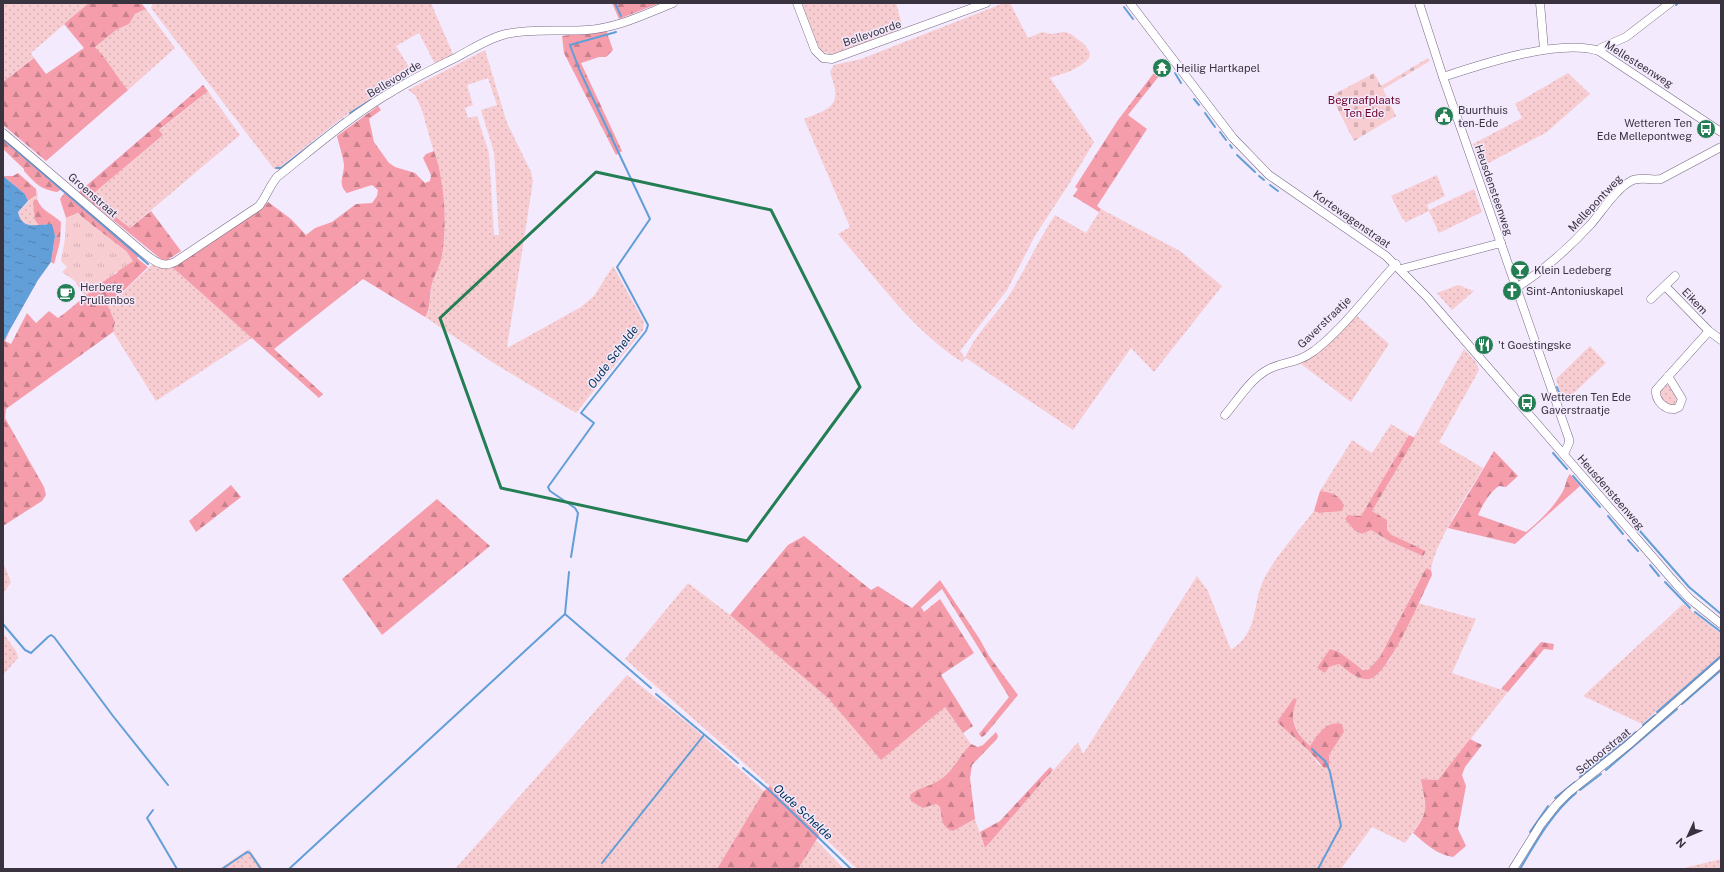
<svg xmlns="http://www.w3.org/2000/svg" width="1724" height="872" font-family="'Public Sans',sans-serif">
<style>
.grass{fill:url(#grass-dots);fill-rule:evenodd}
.forest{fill:url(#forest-firs)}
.cemetery{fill:url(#cemetery-stones)}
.park{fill:url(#park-tufts)}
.water{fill:url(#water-ripples)}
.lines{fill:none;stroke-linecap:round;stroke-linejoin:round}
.stream{stroke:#629ed7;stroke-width:2}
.minor-casing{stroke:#786985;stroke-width:9}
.minor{stroke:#fff;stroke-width:8}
.marked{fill:none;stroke:#247e54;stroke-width:3;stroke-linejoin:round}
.labels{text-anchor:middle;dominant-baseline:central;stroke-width:3;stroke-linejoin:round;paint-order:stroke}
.street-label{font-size:11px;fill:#39333f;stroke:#f4eafd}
.poi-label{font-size:11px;fill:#39333f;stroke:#f4eafd;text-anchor:start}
.park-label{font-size:11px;fill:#6b0028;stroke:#f4eafd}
.water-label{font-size:12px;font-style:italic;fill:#023157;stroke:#f4eafd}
</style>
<defs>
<pattern id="grass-dots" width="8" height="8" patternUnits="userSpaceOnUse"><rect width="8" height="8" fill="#f7cdd2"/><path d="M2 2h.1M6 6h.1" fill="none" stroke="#d4b0b5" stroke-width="1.8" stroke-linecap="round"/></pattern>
<pattern id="forest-firs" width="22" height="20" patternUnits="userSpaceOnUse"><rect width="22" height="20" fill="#f59dab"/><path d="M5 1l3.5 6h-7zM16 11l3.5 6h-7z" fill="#c7818d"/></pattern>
<pattern id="cemetery-stones" width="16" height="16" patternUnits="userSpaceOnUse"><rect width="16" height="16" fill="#f7cdd2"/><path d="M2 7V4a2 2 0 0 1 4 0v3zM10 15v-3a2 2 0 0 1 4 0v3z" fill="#d4b0b5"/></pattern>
<pattern id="park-tufts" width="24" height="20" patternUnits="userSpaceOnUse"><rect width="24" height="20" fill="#f7cdd2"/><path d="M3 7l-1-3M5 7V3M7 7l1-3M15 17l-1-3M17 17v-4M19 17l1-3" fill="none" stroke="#d4b0b5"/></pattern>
<pattern id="water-ripples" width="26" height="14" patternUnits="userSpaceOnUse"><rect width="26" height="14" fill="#629ed7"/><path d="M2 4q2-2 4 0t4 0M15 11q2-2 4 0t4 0" fill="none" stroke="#5281b0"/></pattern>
</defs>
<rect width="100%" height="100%" fill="#f4eafd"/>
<g class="grass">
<path d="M3 3H89L31 53 34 58 3 82Z"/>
<path d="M153 3H431L453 54 435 64 419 33 396 46 414 75 411 72 346 115 280 167 274 169 151 8Z"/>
<path d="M802 3H896L902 25 901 30 832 54C825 54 822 51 818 46Z"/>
<path d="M1004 3H1010L1028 38 1042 32 1051 34 1064 32 1071 34 1085 45 1090 53 1089 58C1079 70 1064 73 1050 78L1094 142 1069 184 1036 234 1007 290 960 351 965 358C974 336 992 319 1006 300 1024 273 1037 242 1055 215L1086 233 1101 209 1180 251 1222 286 1154 372 1131 348 1073 430 966 358 962 362C912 330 876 278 838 234L850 227 804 119C834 107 842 105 830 72L834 65 861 59Z"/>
<path d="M146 9 175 48 128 90C116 76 107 61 95 47L116 30 129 24 135 14Z"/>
<path d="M485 50 507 123 531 172 533 181 507 348 581 307 594 296 613 266 644 322 643 330 576 413 492 362 425 317 429 311 431 287 442 257 444 215 441 178 422 110 415 95 408 90ZM488 78 497 105 481 110 494 152 499 235H494L489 153 477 116 468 118 465 108 473 105 467 85Z"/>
<path d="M1568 73 1590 94 1547 132 1481 167 1473 144 1522 118 1515 104Z"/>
<path d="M208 91 240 135 130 228 103 207 106 204 94 193 163 135 159 131Z"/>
<path d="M1437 175 1445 196 1427 205 1429 210 1474 189 1482 212 1439 233 1429 211 1406 222 1402 218 1391 196Z"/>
<path d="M36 189 38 194 37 199 34 200C33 207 35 221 39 226 29 226 20 223 18 212L34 196Z"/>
<path d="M153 264 171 266 252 338 156 401 113 332 115 322 108 306Z"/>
<path d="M1458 285 1474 291 1452 310 1437 293Z"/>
<path d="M1356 315 1389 344 1351 402 1301 364 1326 346Z"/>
<path d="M1590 346 1606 363 1564 402 1556 379Z"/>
<path d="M1464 349 1476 362 1479 370 1439 442 1483 468C1468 494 1435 542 1431 570L1426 568 1380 657 1367 671 1353 664 1339 652 1317 668 1325 673 1328 667 1339 664 1361 678 1389 661 1418 603 1476 619 1452 673 1508 692 1438 780 1421 779 1426 811 1423 818 1405 843 1372 827 1341 869H857L770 786 625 659 688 583 730 615 837 706 945 707 971 744C965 750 961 757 956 764 946 778 930 787 914 792L923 808 936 804 940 807C942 818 942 828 953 831L975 819 985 848 1078 742 1083 754 1197 576 1208 591 1231 650C1262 629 1250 603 1266 575 1279 552 1298 532 1314 511 1324 516 1335 511 1344 505 1339 495 1332 492 1320 491L1352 440 1372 453 1391 424 1409 435 1361 516 1349 515 1345 519 1355 531 1361 534 1371 530 1389 541 1423 556 1426 551 1392 535 1387 530 1386 520 1372 511ZM1297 700C1288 720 1296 732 1310 746 1316 735 1324 726 1337 723L1344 732 1329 755V767L1319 765 1307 749 1277 722Z"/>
<path d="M1667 385 1671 387 1678 398 1676 405 1669 406 1660 398 1659 392 1664 386Z"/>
<path d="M3 562 11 582 3 594Z"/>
<path d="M1683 604 1721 634V655L1642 724 1583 696Z"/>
<path d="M3 633 16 651 18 658 3 675Z"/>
<path d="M627 675 695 729 764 791 717 869H455Z"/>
<path d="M816 840 844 869H798Z"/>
<path d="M249 849 263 869H219Z"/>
<path d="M1721 859V869L1684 868Z"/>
</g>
<g class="forest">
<path d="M89 3H141L146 9 135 14 129 24 116 30 95 47C108 60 116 76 128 90L46 161 3 125V82L34 58 46 74 84 48 64 24Z"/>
<path d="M612 3H660L619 19Z"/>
<path d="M606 30 613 50 606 57H599L581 63 622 151 616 155 564 53 562 36Z"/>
<path d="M1163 61 1167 66 1128 115 1147 129 1097 206 1101 209 1099 212 1073 196 1078 189 1075 187 1118 120Z"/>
<path d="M203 85 208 91 159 130 163 135 94 193 106 204 103 207 130 228 151 211 181 251 166 261 162 260 79 192Z"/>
<path d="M378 106 381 110 369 119 374 142 389 163 395 167 415 173 425 183 430 181 431 175 423 158 426 154 434 151C445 183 447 222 442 256 440 267 433 277 431 288 429 298 431 309 425 317L363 279 274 349 323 394 319 398 171 266 258 211 268 202 291 219 306 235 315 228 332 222 356 204 372 203 377 196 378 190 372 185 347 193C337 184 344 176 344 165 343 156 339 145 337 136Z"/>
<path d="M3 136 57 181 62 189 57 192C40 189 36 184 24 171V169L3 149Z"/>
<path d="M18 173 36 189V195L28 201 25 194 3 176H13Z"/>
<path d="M66 191 140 255 137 258 148 267 108 306 115 322 113 332 6 409 5 418 44 487 46 495 42 501 3 526V342L10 330 5 341 11 344 27 313 36 323 49 311 58 318C79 304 94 284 117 273L127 252 83 218 78 213 66 218 60 199Z"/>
<path d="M37 199C41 211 53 214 61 222L60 242 54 264 51 262 55 236 47 224 39 226 35 220 33 203 34 200Z"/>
<path d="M1409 435 1415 438 1372 511 1387 520V530L1392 535 1426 551 1423 556 1389 541 1371 530 1362 534 1355 531 1345 519 1348 515 1361 516Z"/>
<path d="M1494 451 1518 476 1506 487 1499 486C1489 493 1483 504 1478 515L1526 532C1540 521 1554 507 1563 491 1566 486 1566 478 1570 474L1580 486 1515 544 1448 528Z"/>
<path d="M231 485 241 497 196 532 189 521Z"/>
<path d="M1320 491C1332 492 1339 495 1344 505L1342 511 1319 513 1314 511Z"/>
<path d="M437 499 490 546 382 635 342 579Z"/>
<path d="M804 536 871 590 878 586 912 608 940 580 979 638 989 656 1018 695 985 735 982 737 979 734 1009 697 942 589 921 607 924 612 940 599 974 653 941 675 973 726 963 733 945 707 881 760 829 699 730 615 788 545Z"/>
<path d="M1426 568 1431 570 1432 575C1423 593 1388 677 1369 679 1359 681 1347 670 1339 664L1329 667 1325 673 1317 668 1330 649 1339 652 1363 670H1368L1380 657Z"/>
<path d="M1541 642 1554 644 1553 650 1544 649 1508 692 1501 689Z"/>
<path d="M1294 698 1297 700C1288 720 1295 732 1310 746 1317 735 1327 720 1342 724L1344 732 1329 755V767L1324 768 1307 749 1277 722Z"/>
<path d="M996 732 998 736 997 739 972 765 970 778 975 819 953 831C941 828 942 818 940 807L936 804 923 808 911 801 910 795C917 788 929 787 938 781 953 772 959 756 971 744L978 747 983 745Z"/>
<path d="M1470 739 1482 745 1465 767 1462 775 1466 786 1458 829 1466 846 1453 857C1437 855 1425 843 1413 833 1431 809 1425 807 1421 779L1438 780Z"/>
<path d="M1050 767 1053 770 985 848 980 832 1000 821Z"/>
<path d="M770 786 820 834 798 869H717L764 791Z"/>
</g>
<path class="cemetery" d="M1428 58 1430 61 1383 89 1396 116 1354 141 1331 96 1374 73 1381 86Z"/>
<path class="park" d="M78 213 83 218 127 252 133 261C116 273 100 282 85 297L75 281 62 272 67 267 61 261 65 239 66 218Z"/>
<path class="water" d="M3 176 25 194 28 201 18 212C22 231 38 224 52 224L55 236 51 262 38 280 3 342Z"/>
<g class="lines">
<g class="stream">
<path d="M615 3 621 16"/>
<path d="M1676 5 1678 3"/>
<path d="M1124 7 1133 19"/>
<path d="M1164 60 1166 63"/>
<path d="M1175 73 1181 83"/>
<path d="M1194 99 1199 105"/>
<path d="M350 113 406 78"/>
<path d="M1205 113 1215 127"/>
<path d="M1220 132 1226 140"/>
<path d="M3 139 148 264"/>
<path d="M1230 145 1232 148"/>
<path d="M1237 155 1255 172"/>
<path d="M276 168H281L344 119"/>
<path d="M1259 176 1264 180"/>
<path d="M1270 185 1278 191"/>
<path d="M1557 387 1562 400"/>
<path d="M1553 453 1567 469"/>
<path d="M1573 476 1600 507"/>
<path d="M1608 516 1623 534"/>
<path d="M1639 530 1689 587 1721 614"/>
<path d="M1628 540 1638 551"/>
<path d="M571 557 578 513 575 508 550 491 548 487 594 423 581 413 646 331 648 325 617 267 650 219 579 69 570 45 616 32"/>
<path d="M1650 565 1659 576"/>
<path d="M569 572 565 614 651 688"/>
<path d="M1665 582 1690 608"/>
<path d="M1695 612 1721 632"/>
<path d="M3 624 25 650 31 653 48 637 51 635 54 637 113 716 168 785"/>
<path d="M656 694 738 763"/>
<path d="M1682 704 1721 670"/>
<path d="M1657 712 1721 656"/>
<path d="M1643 725 1655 715"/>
<path d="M1312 749 1326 762 1330 772 1341 826 1318 869"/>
<path d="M743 768 768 789 851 869"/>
<path d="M1606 770 1677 709"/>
<path d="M1580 777 1636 732"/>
<path d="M1580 790 1601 774"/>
<path d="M1555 798 1575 782"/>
<path d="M153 810 147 818 177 869"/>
<path d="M1530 832 1548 806"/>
<path d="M602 863 704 735"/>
<path d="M222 869 247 852 250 853 261 869"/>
<path d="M289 869 565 614"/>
<path d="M1520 869C1536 842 1552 813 1576 793"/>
</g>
<g class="minor-casing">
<g id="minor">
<path d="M797 3 815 50 823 58 832 59 986 3"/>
<path d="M1130 3 1233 138 1269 175 1386 256 1427 297 1677 585 1690 599 1721 624"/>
<path d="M1419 3 1443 77 1569 439V443L1564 454"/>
<path d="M1540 3 1544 49"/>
<path d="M1599 51 1601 48 1626 37 1670 3"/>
<path d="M1443 77C1482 64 1560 38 1599 51L1721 132"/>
<path d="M3 133 146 255C156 262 163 268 175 262L259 206C266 197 269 187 277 177 314 148 351 115 393 91 414 78 435 68 457 57 472 49 489 38 506 34 533 28 561 32 587 30 618 28 645 14 673 3"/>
<path d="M1401 269 1501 243"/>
<path d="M1665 286 1709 331 1721 340"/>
<path d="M1516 288C1544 270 1569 248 1591 224 1602 211 1617 188 1631 181 1640 176 1650 181 1661 179L1721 147"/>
<path d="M1651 299 1675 276"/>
<path d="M1668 376 1682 399 1679 407 1675 409C1664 410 1655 400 1656 390L1709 331"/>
<path d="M1225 415C1238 400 1251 378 1269 369 1285 361 1296 364 1314 351 1344 328 1370 292 1396 264"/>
<path d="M1513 869 1541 824 1556 805 1568 793 1628 745 1721 663"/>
</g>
</g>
<use href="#minor" class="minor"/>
</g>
<path class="marked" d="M596 172 771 210 860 387 747 541 501 488 440 318Z"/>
<defs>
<g id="temple-disc" transform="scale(1)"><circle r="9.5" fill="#247e54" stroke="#f4eafd"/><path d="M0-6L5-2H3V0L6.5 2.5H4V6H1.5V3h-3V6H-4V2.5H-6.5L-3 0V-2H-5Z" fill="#fff"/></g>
<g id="civic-disc" transform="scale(1)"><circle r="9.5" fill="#247e54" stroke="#f4eafd"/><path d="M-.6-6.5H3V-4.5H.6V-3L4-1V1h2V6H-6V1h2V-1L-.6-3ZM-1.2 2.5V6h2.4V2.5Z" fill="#fff"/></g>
<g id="bus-disc" transform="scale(1)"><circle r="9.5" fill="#247e54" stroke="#f4eafd"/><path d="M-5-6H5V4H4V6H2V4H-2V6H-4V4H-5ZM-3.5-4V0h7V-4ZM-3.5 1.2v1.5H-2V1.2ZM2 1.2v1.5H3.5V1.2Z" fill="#fff"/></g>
<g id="bar-disc" transform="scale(1)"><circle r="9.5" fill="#247e54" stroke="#f4eafd"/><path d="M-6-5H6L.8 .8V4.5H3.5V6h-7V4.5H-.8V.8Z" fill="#fff"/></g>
<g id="church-disc" transform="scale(1)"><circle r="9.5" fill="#247e54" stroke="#f4eafd"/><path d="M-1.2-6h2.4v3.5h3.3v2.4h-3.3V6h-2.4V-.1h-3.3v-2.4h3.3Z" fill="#fff"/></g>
<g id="cafe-disc" transform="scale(1)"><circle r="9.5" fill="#247e54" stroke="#f4eafd"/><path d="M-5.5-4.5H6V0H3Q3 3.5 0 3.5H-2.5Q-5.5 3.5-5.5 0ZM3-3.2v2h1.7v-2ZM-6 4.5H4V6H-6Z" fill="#fff"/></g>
<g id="restaurant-disc" transform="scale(1)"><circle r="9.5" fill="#247e54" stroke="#f4eafd"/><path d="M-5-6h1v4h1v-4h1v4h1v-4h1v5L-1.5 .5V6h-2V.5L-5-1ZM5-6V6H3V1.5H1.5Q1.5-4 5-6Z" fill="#fff"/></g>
</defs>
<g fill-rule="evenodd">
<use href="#temple-disc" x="1162" y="68"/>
<use href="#civic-disc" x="1444" y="116"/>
<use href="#bus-disc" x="1706" y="129"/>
<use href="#bar-disc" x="1520" y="270"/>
<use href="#church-disc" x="1512" y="291"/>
<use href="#cafe-disc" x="66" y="293"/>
<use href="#restaurant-disc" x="1484" y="345"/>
<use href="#bus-disc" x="1527" y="403"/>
</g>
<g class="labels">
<g class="street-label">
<text transform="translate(872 33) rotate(-19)">Bellevoorde</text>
<text transform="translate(1639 64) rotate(32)">Mellesteenweg</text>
<text transform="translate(394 79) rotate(-31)">Bellevoorde</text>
<text transform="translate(1494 190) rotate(71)">Heusdensteenweg</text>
<text transform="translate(93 195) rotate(41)">Groenstraat</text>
<text transform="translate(1595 203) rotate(-47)">Mellepontweg</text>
<text transform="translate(1352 219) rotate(35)">Kortewagenstraat</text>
<text transform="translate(1695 301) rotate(46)">Eikem</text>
<text transform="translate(1324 322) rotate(-44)">Gaverstraatje</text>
<text transform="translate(1611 492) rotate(49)">Heusdensteenweg</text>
<text transform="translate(1603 751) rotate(-39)">Schoorstraat</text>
</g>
<g class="poi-label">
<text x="1176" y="68">Heilig Hartkapel</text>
<text x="1458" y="110">Buurthuis<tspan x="1458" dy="13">ten-Ede</tspan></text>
<text x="1692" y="123" text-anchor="end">Wetteren Ten<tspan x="1692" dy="13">Ede Mellepontweg</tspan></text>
<text x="1534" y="270">Klein Ledeberg</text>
<text x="80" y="287">Herberg<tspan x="80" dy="13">Prullenbos</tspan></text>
<text x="1526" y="291">Sint-Antoniuskapel</text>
<text x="1498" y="345">'t Goestingske</text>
<text x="1541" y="397">Wetteren Ten Ede<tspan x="1541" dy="13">Gaverstraatje</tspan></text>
</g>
<g class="park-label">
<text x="1364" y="100">Begraafplaats<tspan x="1364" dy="13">Ten Ede</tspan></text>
</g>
<g class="water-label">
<text transform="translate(613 357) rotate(-53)">Oude Schelde</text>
<text transform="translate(803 812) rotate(43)">Oude Schelde</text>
</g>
</g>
<rect width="1724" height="872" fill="none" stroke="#39333f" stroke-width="8"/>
<g transform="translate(1688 836) rotate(226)" stroke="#f4eafd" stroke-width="3" paint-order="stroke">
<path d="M0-3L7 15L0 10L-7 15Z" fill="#39333f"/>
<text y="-6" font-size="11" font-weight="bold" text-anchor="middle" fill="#39333f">N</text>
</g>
</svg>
